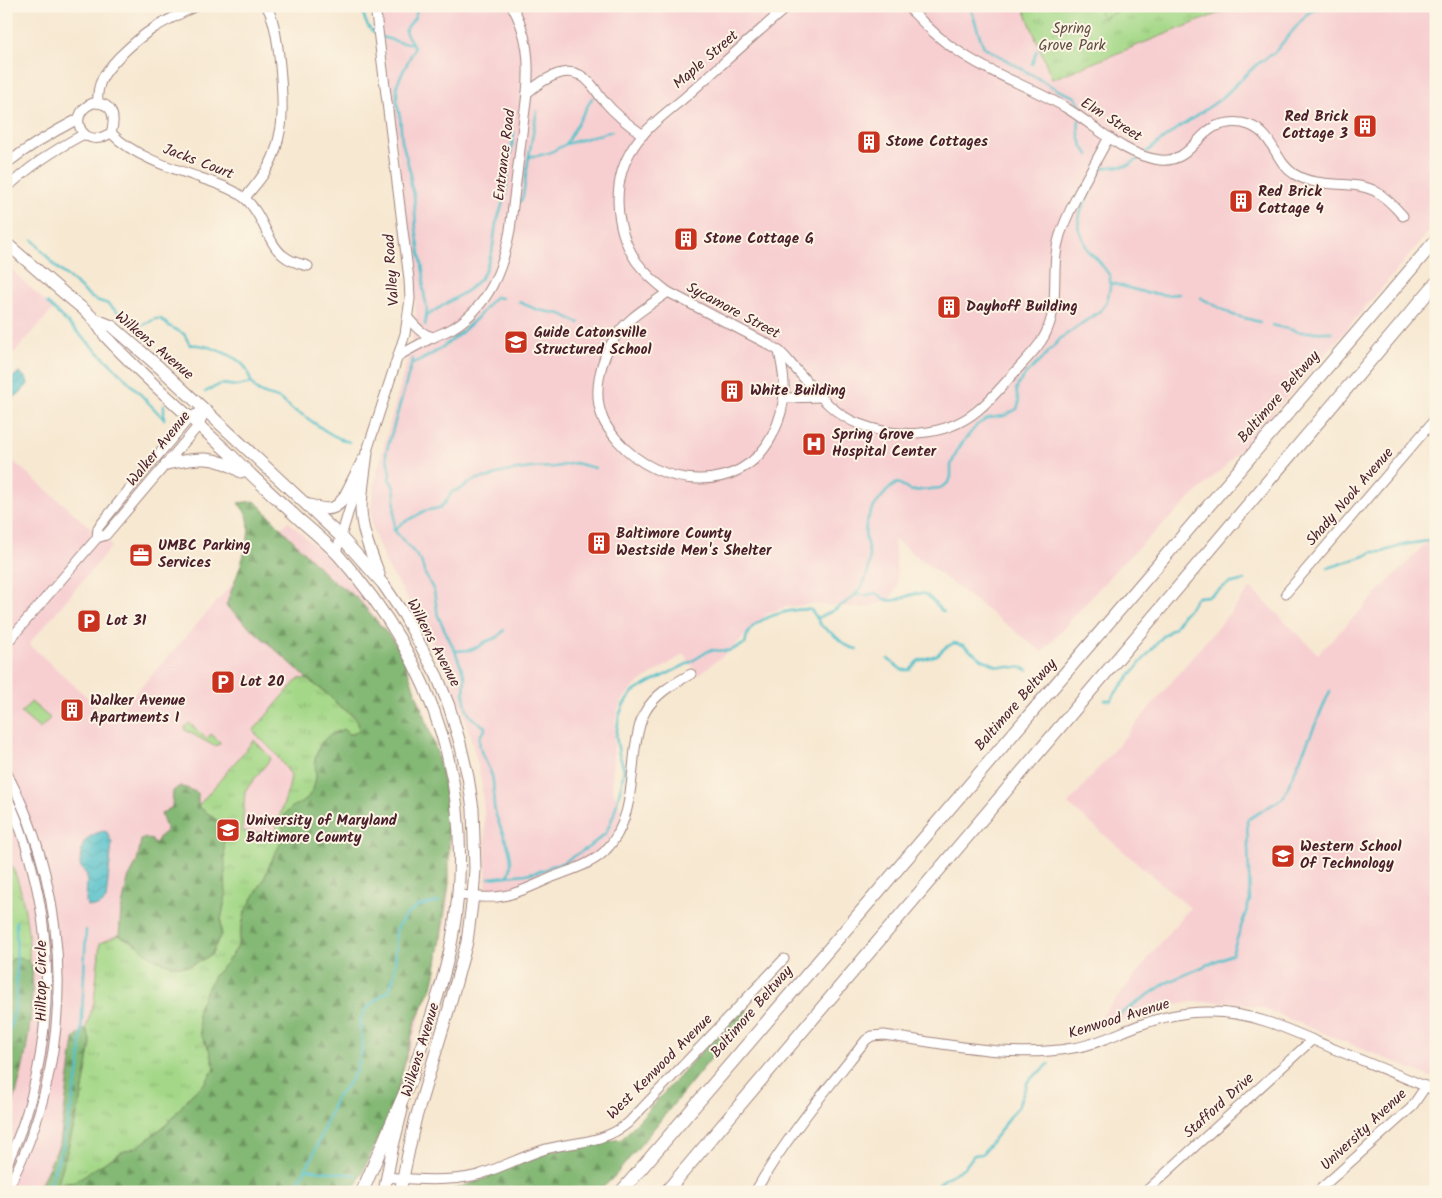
<svg xmlns="http://www.w3.org/2000/svg" width="1442" height="1198" font-family="Kalam,sans-serif">
<style>
.built{fill:#f7cfd1}
.grass{fill:url(#grass-tufts);stroke:#777c5a}
.forest{fill:url(#forest-firs);stroke:#666c50}
.garden{fill:#a4d888;stroke:#777c5a}
.water{fill:url(#water-waves);stroke:#4f707b}
.lines{fill:none;stroke-linecap:round;stroke-linejoin:round}
.stream{stroke:#54c1cb;stroke-width:2.5}
.minor-casing{stroke:#a0847e;stroke-width:11}
.major-casing{stroke:#a0847e;stroke-width:13}
.highway-casing{stroke:#a0847e;stroke-width:14}
.minor{stroke:#fff;stroke-width:9}
.major{stroke:#fff;stroke-width:11}
.highway{stroke:#fff;stroke-width:12}
.labels{text-anchor:middle;dominant-baseline:central;stroke-width:4;stroke-linejoin:round;paint-order:stroke}
.park-label{font-size:15px;fill:#604d42;stroke:#fcf5e5}
.street-label{font-size:15px;fill:#4a1f2b;stroke:#fcf5e5}
.poi-label{font-size:15px;font-weight:bold;fill:#4a1f2b;stroke:#fcf5e5;text-anchor:start}
</style>
<defs>
<pattern id="grass-tufts" width="24" height="20" patternUnits="userSpaceOnUse" patternTransform="scale(1.25)"><rect width="24" height="20" fill="#a4d888"/><path d="M3 7l-1-3M5 7V3M7 7l1-3M15 17l-1-3M17 17v-4M19 17l1-3" fill="none" stroke="#8fb976"/></pattern>
<pattern id="forest-firs" width="22" height="20" patternUnits="userSpaceOnUse" patternTransform="scale(1.25)"><rect width="22" height="20" fill="#83b874"/><path d="M5 1l3.5 6h-7zM16 11l3.5 6h-7z" fill="#6d955f"/></pattern>
<pattern id="water-waves" width="16" height="10" patternUnits="userSpaceOnUse" patternTransform="scale(1.25)"><rect width="16" height="10" fill="#54c1cb"/><path d="M0 5q4-4 8 0t8 0" fill="none" stroke="#4ba5ae"/></pattern>
</defs>
<rect width="100%" height="100%" fill="#fcf5e5"/>
<filter id="ink" filterUnits="userSpaceOnUse"><feTurbulence type="fractalNoise" baseFrequency=".02" numOctaves="2"/><feDisplacementMap in="SourceGraphic" scale="10" xChannelSelector="R" yChannelSelector="G"/><feConvolveMatrix kernelMatrix="1 2 1 2 8 2 1 2 1" color-interpolation-filters="sRGB"/></filter>
<filter id="wash" filterUnits="userSpaceOnUse"><feTurbulence type="fractalNoise" baseFrequency=".0096" numOctaves="4" result="noise"/><feDisplacementMap in="SourceGraphic" scale="20" xChannelSelector="R" yChannelSelector="G"/><feGaussianBlur stdDeviation="1.12" result="paint"/><feColorMatrix in="noise" values="0 0 0 0 0 0 0 0 0 0 0 0 0 0 0 0 0 1.4 0 .05"/><feComposite in="paint" operator="in"/></filter>
<g filter="url(#wash)">
<rect width="100%" height="100%" fill="#f7e8d1"/>
<g class="built">
<path d="M379 6H1023L1052 79 1237 6H1436V223L1338 340 1224 467 1120 565 1042 652 894 539 898 586 888 601 864 608 812 604 787 607 768 613 729 651 698 675 684 654 637 684 630 691 623 700 618 710 615 720 612 788 623 813 617 829 605 845 593 855 578 862 526 884 496 891 488 890 486 885 485 823 481 779 470 734 455 689 418 616 386 564 372 527 371 508 376 475 412 341 416 318 414 285Z"/>
<path d="M6 265 53 309 6 362Z"/>
<path d="M6 455 112 546 29 644 112 720 288 521 327 557 349 581 384 628 401 657 413 684 426 714 436 749 444 780 448 811 450 838 449 894 443 938 425 1002 394 1100 330 1192H6Z"/>
<path d="M1436 533V1079L1262 1008 1230 1002H1194L1176 1004 1155 1008 1088 1033 1148 960 1147 959 1190 908 1068 804 1251 588 1318 654Z"/>
</g>
<g class="grass">
<path d="M1023 6H1237L1052 79Z"/>
<path d="M298 679C301 679 303 678 306 679 312 681 357 718 358 723 359 725 359 728 359 731L352 734H348L344 729 328 736 321 743 315 759 316 777 313 790 305 802 292 807 286 813 282 821 285 836 271 862 264 879 245 912 237 948 226 963 214 976 198 1008V1017L201 1035 210 1051 215 1068 205 1083 191 1095 167 1124 139 1146 122 1152 75 1181 58 1184 81 1100 91 1043 86 1028 94 1002 100 943 119 935 138 945 146 953 156 959 167 964 178 966H190L211 955 221 934V920L226 895 219 822 198 806 254 740 271 758 245 791 242 831 274 834 289 787 291 775 275 753 253 731Z"/>
<path d="M189 723 207 739 211 734 220 742V744L214 746 185 730V727Z"/>
<path d="M6 860C22 870 31 942 29 961L22 958 12 959 6 966Z"/>
</g>
<g class="forest">
<path d="M255 501 328 577 357 598 391 638 401 652 414 688 436 749 444 785 449 822V883L436 970 432 987 415 1023 394 1105 353 1192H37L60 1143 74 1039 86 1028 91 1043 81 1100 58 1184 75 1181 122 1152 139 1146 167 1124 191 1095 205 1083 215 1068 210 1051 201 1035 198 1017V1008L214 976 226 963 237 948 245 912 264 879 271 862 284 836 282 821 286 813 292 807 305 801 313 790 316 777 315 759 321 743 328 736 344 729 348 734H352L359 731 358 723 353 715 339 706 324 691 307 679 295 667 226 606C233 583 253 542 248 519 247 513 241 507 238 503Z"/>
<path d="M180 786 186 788 198 793V806L219 822 224 838 226 895 221 920V934L211 955 190 966H178L167 964 156 959 146 953 138 945 119 935 121 911 128 879 137 862 141 840 145 838 152 840 153 843H156L160 836 166 831V828L161 814 172 807 173 791Z"/>
<path d="M22 958 29 961 32 965C33 975 32 985 32 996 30 1039 22 1083 6 1123V966L12 959Z"/>
<path d="M742 1007 749 1012 614 1177 598 1192H445L487 1178 547 1151 622 1139Z"/>
</g>
<g class="garden">
<path d="M1097 6H1131L1102 18Z"/>
<path d="M31 702 50 718 40 729 21 713Z"/>
</g>
<g class="water">
<path d="M19 372 27 379 28 384 21 392 11 400 6 392V384Z"/>
<path d="M103 831 107 832 112 843 106 900C100 907 96 907 87 906L86 902 87 875 80 866C81 846 82 837 103 831Z"/>
</g>
<g class="lines">
<g class="stream">
<path d="M362 6C364 16 365 27 375 33"/>
<path d="M418 6 415 17 405 31C407 38 414 42 414 49L397 84V103L400 117 402 141 411 175 410 182 414 195 416 229 424 277 423 288 427 309 425 325"/>
<path d="M970 6 981 40 984 47 1058 90 1075 97 1080 105V115"/>
<path d="M382 37 402 43H412"/>
<path d="M1032 64 1037 50"/>
<path d="M1079 120C1077 133 1080 145 1089 155"/>
<path d="M566 144 592 98"/>
<path d="M1144 154 1167 136 1222 98 1256 65 1274 53 1307 14 1318 8 1319 6"/>
<path d="M529 156H536L549 153 566 144 612 131"/>
<path d="M521 201 523 196 529 156 537 111"/>
<path d="M33 240 55 266 92 298 96 300 108 304 131 323 139 327 155 319H161L169 326 184 334 190 345C204 343 236 355 245 367 251 375 248 382 257 390 264 396 274 395 281 400 286 403 289 407 293 410 296 412 300 413 303 415 317 425 332 437 349 442"/>
<path d="M1111 283 1143 292 1166 295 1180 294"/>
<path d="M1201 298 1233 315 1260 322"/>
<path d="M519 302 538 310 561 314 579 323"/>
<path d="M47 303 122 375 164 419"/>
<path d="M426 316 468 290 480 279 485 271 492 252 496 224 505 196 514 132"/>
<path d="M1272 325 1300 332H1332"/>
<path d="M413 359 386 453 390 472 389 479 393 485 395 493 394 530 417 556 421 561 425 574 434 591 438 616 455 651 465 677 464 696 467 710 471 717 485 727V730L480 736C477 752 487 761 492 776 495 786 492 800 495 811 499 831 517 853 509 874L506 876"/>
<path d="M412 364C434 356 460 335 477 318 483 312 488 304 495 297L502 298"/>
<path d="M205 392 221 384 237 386 251 383"/>
<path d="M164 419V405"/>
<path d="M395 530 402 523 416 516 424 511 439 508 445 503 452 492 462 488 472 481 477 479 491 477 497 474 510 471 531 468 555 467 575 463 595 468"/>
<path d="M1328 568 1365 556 1372 552H1382L1407 544 1428 541 1436 534"/>
<path d="M855 595H866L876 593C880 594 881 598 885 599 898 605 911 590 924 594 933 597 936 608 944 612"/>
<path d="M818 618C846 605 872 590 869 554 869 549 867 545 866 539 863 523 870 510 881 498 886 492 890 486 898 483L912 491 940 488 945 485 949 482 951 477V465L957 451 963 442 977 425 989 418 1004 416 1017 409 1019 403 1016 390 1019 383 1027 373 1042 359 1061 338 1100 311 1106 304 1110 288V276L1099 261 1088 251 1078 227 1080 213 1101 169C1111 165 1120 168 1129 165 1133 163 1136 160 1140 158"/>
<path d="M455 651 470 650 480 646 485 642 498 637 504 630"/>
<path d="M888 659 902 670H909L918 661 937 655 946 647 954 643 963 645 982 659 997 666 1023 668 1028 670"/>
<path d="M1105 700H1111L1117 691 1163 636 1175 627 1183 614 1191 606 1195 599 1198 597 1209 596 1228 584 1245 580"/>
<path d="M489 878 526 874 544 870 553 865 562 863 589 847 606 833 614 814 622 782 624 769 619 754 616 736 619 716 624 704 633 692 651 682 689 663 710 650 728 651 745 644C746 641 746 636 748 633 757 616 794 608 811 610 816 615 817 619 820 624 823 628 829 631 833 634 841 641 845 647 857 649"/>
<path d="M1105 1024 1166 983 1232 954 1250 900 1247 820 1283 798 1330 691"/>
<path d="M6 1048 17 998 16 921"/>
<path d="M306 1169 356 1175"/>
<path d="M46 1192 63 1146 80 1063 86 930"/>
<path d="M292 1192 312 1158 336 1098 349 1083 357 1069 362 1050V1037L359 1023 366 1009 381 996 389 991 395 972 396 930 405 916 418 906 439 902"/>
<path d="M929 1192 946 1178 965 1167 974 1155 982 1154 1000 1131 1008 1118 1018 1107 1028 1081 1049 1064"/>
</g>
</g>
</g>
<g filter="url(#ink)">
<g class="lines">
<g class="minor-casing">
<g id="minor">
<path d="M512 6C528 34 530 62 527 93"/>
<path d="M788 6C753 36 718 68 683 99 666 113 646 128 634 146 611 180 614 227 636 261 645 273 656 283 668 292L766 343C770 346 775 348 779 351 784 355 788 360 792 365 812 386 830 413 859 424 897 439 945 437 977 411 991 400 1002 386 1014 373 1026 359 1042 345 1048 328 1060 299 1050 266 1060 235 1072 201 1092 169 1109 137"/>
<path d="M907 6C922 21 937 38 955 49 990 74 1032 87 1068 109 1097 127 1125 156 1160 160 1192 163 1197 129 1223 124 1232 122 1241 122 1249 125 1274 134 1274 161 1294 174 1320 190 1351 179 1375 191 1386 197 1395 207 1403 216"/>
<path d="M93 103C113 102 116 117 111 133 107 135 103 137 100 138 78 142 69 112 93 103Z"/>
<path d="M98 103C96 83 105 72 118 58 129 47 141 36 154 28 167 20 182 13 196 6"/>
<path d="M111 133C134 156 168 167 198 177 214 183 230 187 243 197 263 212 267 244 284 256 291 262 300 264 308 266"/>
<path d="M6 164C29 146 53 132 78 119"/>
<path d="M6 189C29 166 56 149 84 134"/>
<path d="M245 198C255 185 267 173 273 157 277 148 279 137 281 127 284 104 280 24 266 6"/>
<path d="M668 292C651 305 628 317 616 336 600 359 592 393 603 419 606 427 612 434 618 441 658 488 741 497 772 436 780 420 785 403 784 385 784 374 781 362 779 351"/>
<path d="M408 318C416 327 422 335 434 337"/>
<path d="M398 356C409 350 421 343 432 338 439 334 446 332 453 328 489 306 503 269 510 230L527 93C545 78 571 60 591 84 596 89 599 97 605 102 616 115 629 125 643 135"/>
<path d="M784 398 821 397"/>
<path d="M365 457 405 334 410 299 409 279 375 6"/>
<path d="M97 538 106 535 199 425 205 410"/>
<path d="M336 553 360 474"/>
<path d="M1286 593 1436 418"/>
<path d="M6 644 97 538 98 528 122 498 190 417 205 410"/>
<path d="M6 772C75 899 76 1064 6 1191"/>
<path d="M6 796C18 818 26 844 32 868 52 943 51 1023 31 1098 25 1121 16 1144 6 1166"/>
<path d="M458 895C472 896 489 899 503 896 520 893 537 884 553 877 570 870 590 865 604 852 631 826 631 784 635 749 637 736 639 723 645 712 655 694 673 684 691 674"/>
<path d="M387 1177C417 1180 449 1182 478 1175 501 1168 523 1156 546 1149 577 1141 602 1144 628 1123L784 959"/>
<path d="M755 1192C786 1137 827 1089 866 1040L872 1036 884 1035C947 1044 1010 1059 1073 1048 1095 1045 1116 1034 1137 1026 1161 1017 1186 1011 1211 1012 1255 1012 1294 1032 1334 1049 1368 1063 1402 1076 1436 1091"/>
<path d="M1145 1192 1312 1040"/>
<path d="M1317 1192 1411 1108 1426 1086"/>
</g>
</g>
<g class="major-casing">
<g id="major">
<path d="M6 243C26 260 45 277 65 294 73 301 84 309 92 317 97 323 101 331 107 338 145 379 189 416 230 454 253 477 277 499 301 521 314 532 327 543 339 556 436 665 478 794 452 939 443 988 424 1035 410 1082"/>
<path d="M92 318 112 326 159 367 341 537 383 584 404 615 437 676 449 706 460 743 468 777 473 809 475 869 473 896 467 942 449 1008 415 1121 400 1192"/>
<path d="M367 452C365 471 361 491 361 510 362 532 371 553 379 574"/>
<path d="M166 464C197 458 213 454 241 472"/>
<path d="M310 505C334 514 340 507 350 486 354 477 359 469 363 460"/>
<path d="M384 1192 392 1150 402 1110"/>
</g>
</g>
<g class="highway-casing">
<g id="highway">
<path d="M362 1192 413 1074"/>
<path d="M621 1192 1436 240"/>
<path d="M666 1192 1436 283"/>
</g>
</g>
<use href="#minor" class="minor"/>
<use href="#major" class="major"/>
<use href="#highway" class="highway"/>
</g>
</g>
<defs>
<g id="building-square" transform="scale(1.25)"><rect x="-9" y="-9" width="18" height="18" rx="4" fill="#c8321e" stroke="#fcf5e5"/><path d="M-4-6H4V6H1V3H-1V6H-4ZM-2.5-4.3h1.7v1.8h-1.7ZM.8-4.3h1.7v1.8H.8ZM-2.5-1h1.7V.8h-1.7ZM.8-1h1.7V.8H.8Z" fill="#fff"/></g>
<g id="school-square" transform="scale(1.25)"><rect x="-9" y="-9" width="18" height="18" rx="4" fill="#c8321e" stroke="#fcf5e5"/><path d="M0-5L7-2L0 1L-7-2ZM-4 1L0 2.5L4 1V4Q0 6-4 4Z" fill="#fff"/></g>
<g id="hospital-square" transform="scale(1.25)"><rect x="-9" y="-9" width="18" height="18" rx="4" fill="#c8321e" stroke="#fcf5e5"/><path d="M-5-5h3v3.5h4V-5h3V5h-3V1.5h-4V5h-3Z" fill="#fff"/></g>
<g id="office-square" transform="scale(1.25)"><rect x="-9" y="-9" width="18" height="18" rx="4" fill="#c8321e" stroke="#fcf5e5"/><path d="M-6-3h4V-5.5h4V-3h4V5H-6ZM-1-4.5V-3h2v-1.5ZM-6 0V1H6V0Z" fill="#fff"/></g>
<g id="parking-square" transform="scale(1.25)"><rect x="-9" y="-9" width="18" height="18" rx="4" fill="#c8321e" stroke="#fcf5e5"/><path d="M-3.5-5.5H1a3.5 3.5 0 0 1 0 7H-1V5.5H-3.5ZM-1-3.4V-.6H.8a1.4 1.4 0 0 0 0-2.8Z" fill="#fff"/></g>
<g id="university-square" transform="scale(1.25)"><rect x="-9" y="-9" width="18" height="18" rx="4" fill="#c8321e" stroke="#fcf5e5"/><path d="M0-5L7-2L0 1L-7-2ZM-4 1L0 2.5L4 1V4Q0 6-4 4Z" fill="#fff"/></g>
</defs>
<g fill-rule="evenodd">
<use href="#building-square" x="1365" y="126"/>
<use href="#building-square" x="869" y="142"/>
<use href="#building-square" x="1241" y="201"/>
<use href="#building-square" x="686" y="239"/>
<use href="#building-square" x="949" y="307"/>
<use href="#school-square" x="516" y="342"/>
<use href="#building-square" x="732" y="391"/>
<use href="#hospital-square" x="814" y="444"/>
<use href="#building-square" x="599" y="543"/>
<use href="#office-square" x="141" y="555"/>
<use href="#parking-square" x="89" y="621"/>
<use href="#parking-square" x="223" y="682"/>
<use href="#building-square" x="72" y="710"/>
<use href="#university-square" x="228" y="830"/>
<use href="#school-square" x="1283" y="856"/>
</g>
<g class="labels">
<g class="park-label">
<text x="1072" y="29">Spring<tspan x="1072" dy="17">Grove Park</tspan></text>
</g>
<g class="street-label">
<text transform="translate(706 60) rotate(-41)">Maple Street</text>
<text transform="translate(1111 120) rotate(32)">Elm Street</text>
<text transform="translate(505 155) rotate(-83)">Entrance Road</text>
<text transform="translate(198 162) rotate(21)">Jacks Court</text>
<text transform="translate(392 270) rotate(-94)">Valley Road</text>
<text transform="translate(733 311) rotate(28)">Sycamore Street</text>
<text transform="translate(154 346) rotate(40)">Wilkens Avenue</text>
<text transform="translate(1279 397) rotate(-49)">Baltimore Beltway</text>
<text transform="translate(159 449) rotate(-51)">Walker Avenue</text>
<text transform="translate(1350 497) rotate(-49)">Shady Nook Avenue</text>
<text transform="translate(433 643) rotate(62)">Wilkens Avenue</text>
<text transform="translate(1016 705) rotate(-49)">Baltimore Beltway</text>
<text transform="translate(42 981) rotate(-90)">Hilltop Circle</text>
<text transform="translate(752 1012) rotate(-49)">Baltimore Beltway</text>
<text transform="translate(1119 1019) rotate(-17)">Kenwood Avenue</text>
<text transform="translate(421 1050) rotate(-73)">Wilkens Avenue</text>
<text transform="translate(660 1067) rotate(-45)">West Kenwood Avenue</text>
<text transform="translate(1219 1106) rotate(-42)">Stafford Drive</text>
<text transform="translate(1364 1130) rotate(-43)">University Avenue</text>
</g>
<g class="poi-label">
<text x="1348" y="117" text-anchor="end">Red Brick<tspan x="1348" dy="17">Cottage 3</tspan></text>
<text x="886" y="142">Stone Cottages</text>
<text x="1258" y="192">Red Brick<tspan x="1258" dy="17">Cottage 4</tspan></text>
<text x="704" y="239">Stone Cottage G</text>
<text x="966" y="307">Dayhoff Building</text>
<text x="534" y="333">Guide Catonsville<tspan x="534" dy="17">Structured School</tspan></text>
<text x="750" y="391">White Building</text>
<text x="832" y="435">Spring Grove<tspan x="832" dy="17">Hospital Center</tspan></text>
<text x="616" y="534">Baltimore County<tspan x="616" dy="17">Westside Men's Shelter</tspan></text>
<text x="158" y="546">UMBC Parking<tspan x="158" dy="17">Services</tspan></text>
<text x="106" y="621">Lot 31</text>
<text x="240" y="682">Lot 20</text>
<text x="90" y="701">Walker Avenue<tspan x="90" dy="17">Apartments I</tspan></text>
<text x="246" y="821">University of Maryland<tspan x="246" dy="17">Baltimore County</tspan></text>
<text x="1300" y="847">Western School<tspan x="1300" dy="17">Of Technology</tspan></text>
</g>
</g>
<rect width="1442" height="1198" fill="none" stroke="#fcf5e5" stroke-width="25"/>
</svg>
